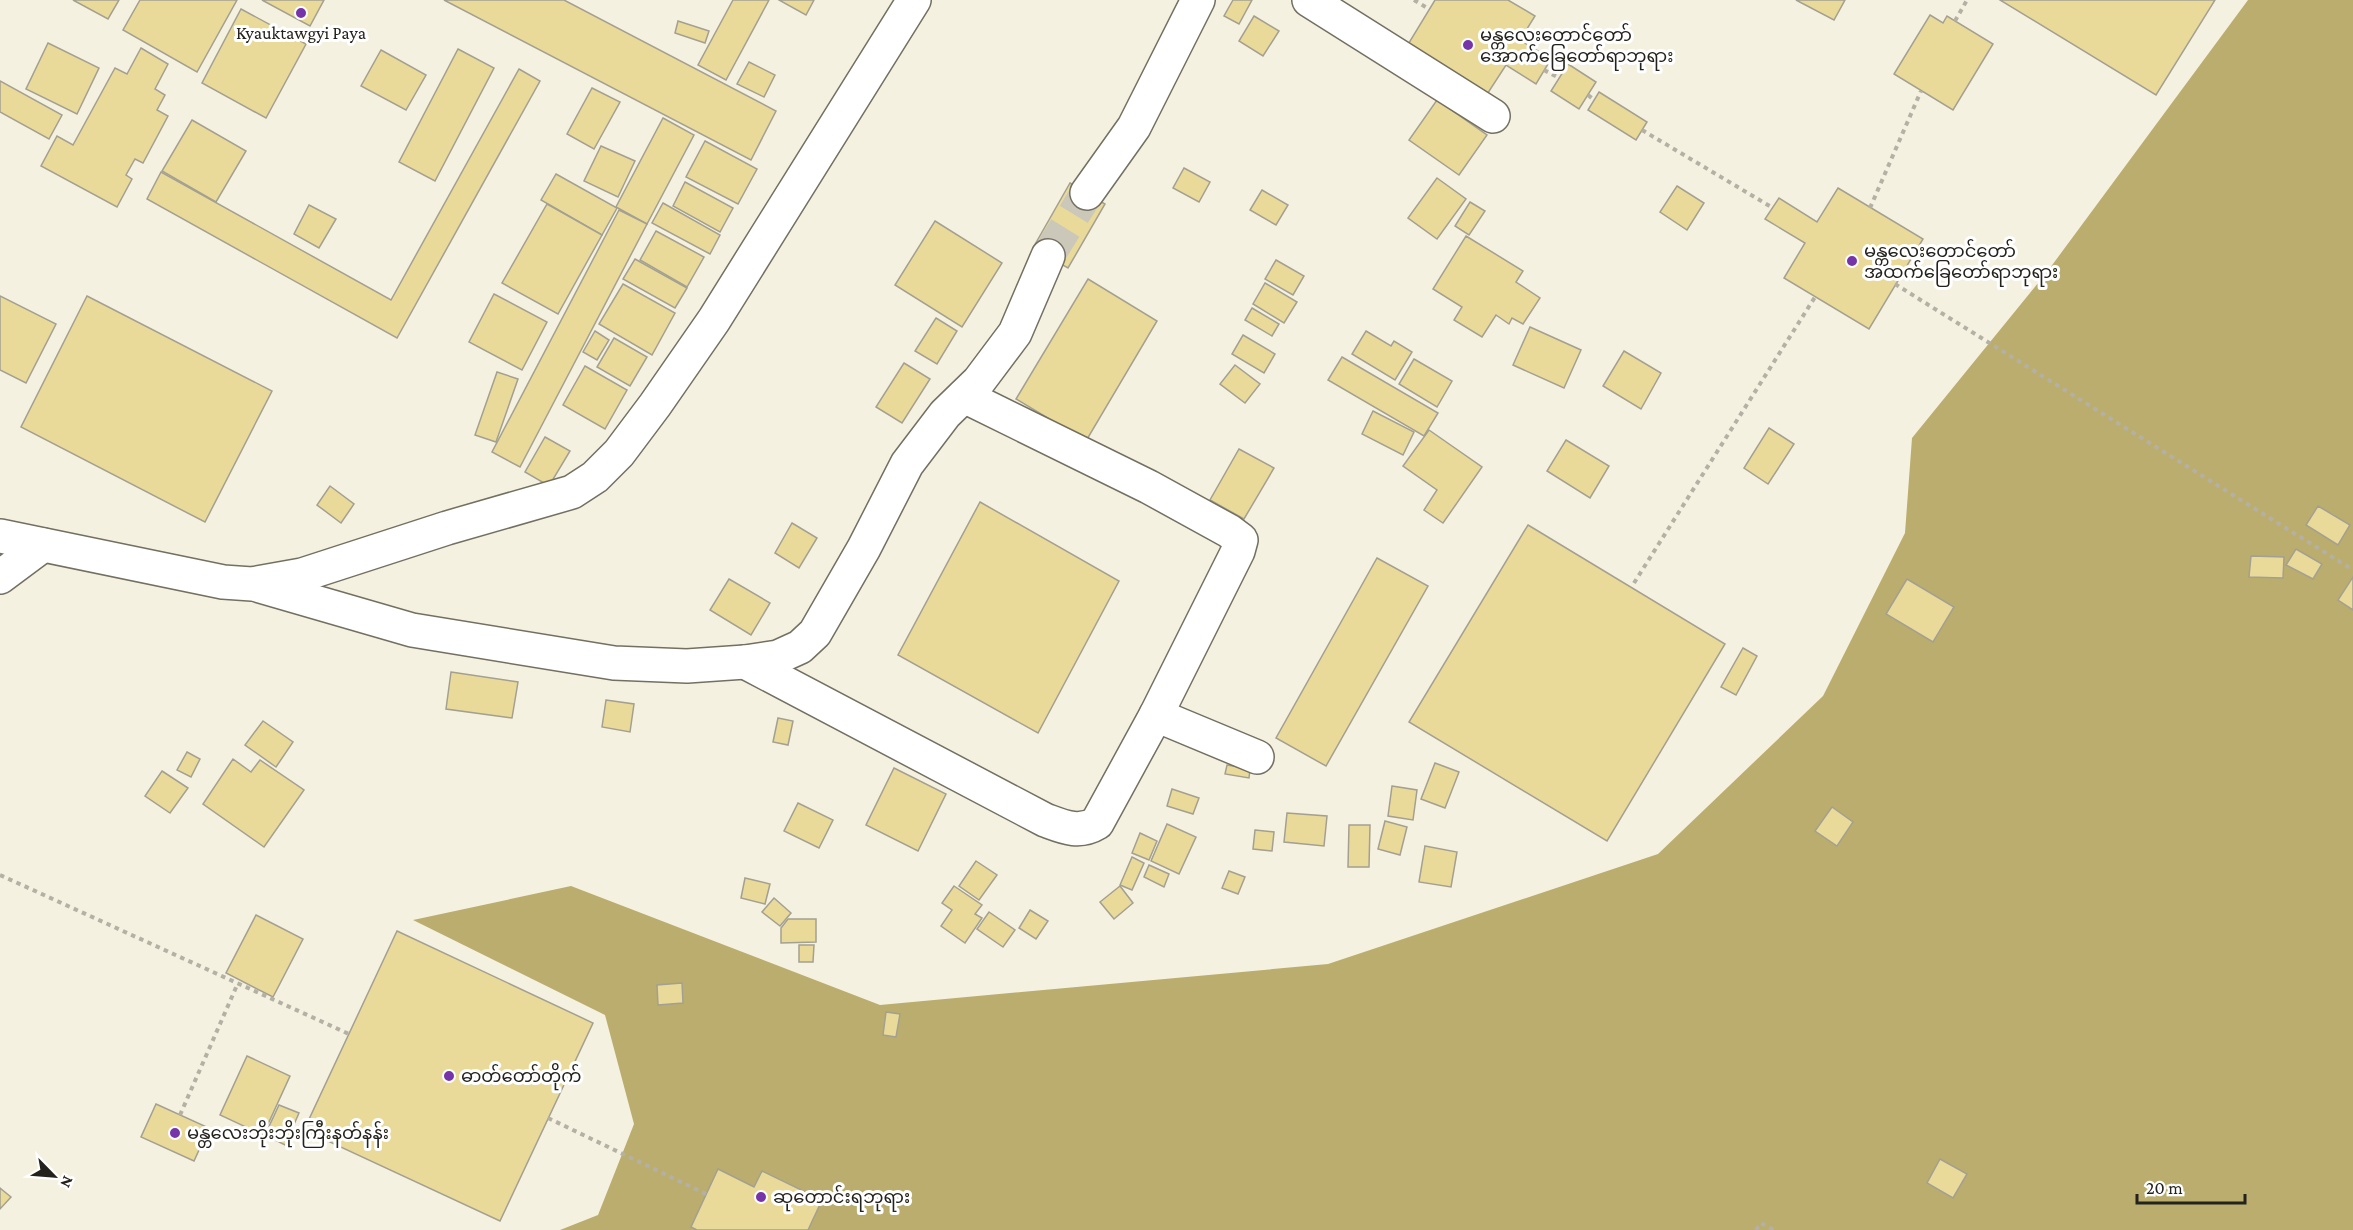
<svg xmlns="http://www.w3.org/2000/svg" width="2353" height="1230" font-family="'Crimson Pro','Noto Sans Myanmar',serif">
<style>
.forest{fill:#bbad6e}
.building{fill:#eada9a;stroke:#a3a091;stroke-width:1.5}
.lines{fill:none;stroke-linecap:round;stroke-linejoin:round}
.minor-tunnel{stroke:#cbc8ba;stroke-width:33;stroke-dasharray:33 16;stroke-linecap:butt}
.minor-casing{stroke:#736f61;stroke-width:36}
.path{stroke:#b4b1a4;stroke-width:4;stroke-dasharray:4.5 4.5;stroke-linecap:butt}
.minor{stroke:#fff;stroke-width:33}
.poi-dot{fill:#7634a9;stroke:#fff;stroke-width:2}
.labels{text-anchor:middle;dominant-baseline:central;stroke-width:6;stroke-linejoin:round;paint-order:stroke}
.poi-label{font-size:18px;fill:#23221c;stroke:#fff;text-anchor:start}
</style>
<rect width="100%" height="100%" fill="#f5f1e1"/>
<path class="forest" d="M2248 0H2353V1230H560L598 1215 634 1124 605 1015 413 920 571 886 880 1005 1328 964 1658 854 1823 696 1905 533 1912 438 2047 272Z"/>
<g class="building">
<path d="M73 0H119L108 19Z"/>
<path d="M140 0H237L197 72 123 30Z"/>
<path d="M262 0H324L310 26Z"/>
<path d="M444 0H564L776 111 751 160Z"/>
<path d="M733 0H769L726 80 698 65Z"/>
<path d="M779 0H814L806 15Z"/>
<path d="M1233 0H1252L1239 24 1224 16Z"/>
<path d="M1435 0H1508L1535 16 1520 40 1551 59 1536 84 1506 65 1484 99 1404 51Z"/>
<path d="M1796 0H1845L1834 20Z"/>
<path d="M2000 0H2215L2156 95Z"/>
<path d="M241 9 306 44 266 118 202 83Z"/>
<path d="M1930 15 1943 23 1947 16 1993 44 1953 110 1894 74Z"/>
<path d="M1254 16 1279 31 1263 56 1239 41Z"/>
<path d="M678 21 709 31 705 43 675 33Z"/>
<path d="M48 43 99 68 77 114 26 89Z"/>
<path d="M141 48 168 64 155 89 165 95 157 110 168 116 143 163 135 159 126 175 132 179 117 207 41 166 57 136 73 145 115 68 127 74Z"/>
<path d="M458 49 494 68 435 181 399 162Z"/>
<path d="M381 50 426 75 406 110 361 86Z"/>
<path d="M749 62 775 75 764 97 737 84Z"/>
<path d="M1568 64 1596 82 1579 109 1551 91Z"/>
<path d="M519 69 540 81 397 338 147 199 161 172 391 300Z"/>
<path d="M0 81 62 115 49 139 0 112Z"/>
<path d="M592 88 620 102 594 149 567 134Z"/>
<path d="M1599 92 1647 122 1636 140 1588 110Z"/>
<path d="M1437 100 1487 135 1459 175 1409 140Z"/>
<path d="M663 118 694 135 647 224 616 207Z"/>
<path d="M192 120 246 151 216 202 162 171Z"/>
<path d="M705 141 757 169 738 204 686 177Z"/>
<path d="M601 146 635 161 618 197 584 181Z"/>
<path d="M1184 168 1210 182 1199 202 1173 188Z"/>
<path d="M556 174 617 208 602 235 541 200Z"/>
<path d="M1437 178 1466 199 1437 239 1408 218Z"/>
<path d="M685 182 733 208 720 232 673 206Z"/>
<path d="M1070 183 1105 204 1068 268 1033 248Z"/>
<path d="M1677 186 1704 203 1687 230 1660 212Z"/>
<path d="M1838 188 1923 239 1869 329 1784 278 1805 243 1765 219 1779 198 1817 222Z"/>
<path d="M1262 190 1288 205 1276 225 1250 210Z"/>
<path d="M1470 202 1485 211 1469 235 1455 226Z"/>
<path d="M663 203 720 235 710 254 652 223Z"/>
<path d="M547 204 602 235 558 314 502 283Z"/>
<path d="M309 205 336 219 319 248 294 234Z"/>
<path d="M619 210 647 224 520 467 492 452Z"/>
<path d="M935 221 1002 263 962 327 895 285Z"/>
<path d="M656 231 704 257 687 287 640 260Z"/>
<path d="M1466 236 1523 271 1516 282 1540 298 1523 324 1512 318 1509 324 1496 315 1482 337 1454 320 1462 307 1433 289Z"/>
<path d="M635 259 687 288 675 308 623 279Z"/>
<path d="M1276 260 1304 276 1293 295 1265 279Z"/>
<path d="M1088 279 1157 321 1086 441 1016 399Z"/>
<path d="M1265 283 1297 302 1284 323 1253 304Z"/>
<path d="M623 284 675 313 652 355 599 324Z"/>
<path d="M494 294 547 322 522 370 469 342Z"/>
<path d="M0 296 56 324 26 383 0 370Z"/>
<path d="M87 296 272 391 205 522 21 427Z"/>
<path d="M1252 308 1279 324 1272 336 1245 320Z"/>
<path d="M936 318 957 331 937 364 915 351Z"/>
<path d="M1530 327 1581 350 1564 388 1513 365Z"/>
<path d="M595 331 609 340 597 360 583 352Z"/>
<path d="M1366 331 1391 346 1394 341 1412 352 1395 380 1352 354Z"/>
<path d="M1243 335 1275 354 1264 373 1232 354Z"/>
<path d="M614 338 647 357 630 386 597 367Z"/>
<path d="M1624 351 1661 373 1641 409 1603 386Z"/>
<path d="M1342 357 1438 413 1424 436 1328 380Z"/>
<path d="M1414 359 1452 381 1437 407 1399 384Z"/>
<path d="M904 363 930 379 902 423 876 407Z"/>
<path d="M1235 365 1260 384 1245 403 1220 384Z"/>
<path d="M585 366 627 390 605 429 563 405Z"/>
<path d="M497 372 518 379 496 442 475 435Z"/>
<path d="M1373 411 1414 432 1403 455 1362 434Z"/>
<path d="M1769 428 1794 444 1768 484 1744 468Z"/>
<path d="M1429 430 1482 467 1443 523 1424 510 1437 490 1403 466Z"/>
<path d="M545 437 570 451 549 486 525 472Z"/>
<path d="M1566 440 1609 466 1590 498 1547 471Z"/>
<path d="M1239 449 1274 468 1244 519 1210 500Z"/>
<path d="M330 486 354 504 341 523 317 505Z"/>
<path d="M980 502 1119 581 1038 733 898 655Z"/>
<path d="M2318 506 2350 525 2338 545 2306 525Z"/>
<path d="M792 523 817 538 799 568 775 553Z"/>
<path d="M1528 525 1725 644 1607 841 1409 722Z"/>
<path d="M2296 549 2322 564 2313 579 2286 565Z"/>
<path d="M2251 556 2284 557 2283 578 2249 577Z"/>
<path d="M1377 558 1428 586 1326 766 1276 738Z"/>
<path d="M2353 577V610L2338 600Z"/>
<path d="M729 579 770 603 751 635 710 610Z"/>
<path d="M1907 579 1954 607 1933 642 1886 614Z"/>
<path d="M1743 648 1757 656 1736 695 1721 687Z"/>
<path d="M451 672 518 682 512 718 446 709Z"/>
<path d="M606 700 634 704 630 732 602 727Z"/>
<path d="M778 718 793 721 788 745 773 742Z"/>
<path d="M263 721 293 742 276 767 245 745Z"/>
<path d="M187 752 200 759 191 777 177 770Z"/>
<path d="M233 759 251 772 260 760 304 790 264 847 203 804Z"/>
<path d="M1435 763 1459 772 1445 808 1421 799Z"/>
<path d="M1227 765 1250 769 1249 778 1225 774Z"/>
<path d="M894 768 946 794 918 851 866 825Z"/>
<path d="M162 771 188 788 170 813 145 796Z"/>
<path d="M1392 786 1417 790 1413 820 1388 816Z"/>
<path d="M1172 789 1199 798 1193 814 1167 806Z"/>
<path d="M798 803 833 820 819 848 784 831Z"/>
<path d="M1832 807 1853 822 1837 846 1815 831Z"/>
<path d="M1287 813 1327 816 1324 846 1284 842Z"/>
<path d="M1385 821 1407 827 1400 855 1378 849Z"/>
<path d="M1167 824 1196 837 1179 874 1151 861Z"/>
<path d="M1349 825H1370L1369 867H1348Z"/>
<path d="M1255 830 1274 832 1272 851 1253 849Z"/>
<path d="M1140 833 1157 841 1149 860 1132 853Z"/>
<path d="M1425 846 1457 852 1451 887 1419 882Z"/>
<path d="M1132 857 1144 863 1132 890 1120 885Z"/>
<path d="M976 861 997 875 979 900 959 886Z"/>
<path d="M1149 865 1169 874 1164 887 1144 877Z"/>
<path d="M1229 871 1245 877 1238 894 1222 888Z"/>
<path d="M745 878 770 884 765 904 741 898Z"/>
<path d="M954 886 982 905 975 914 982 918 965 943 941 926 952 910 942 903Z"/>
<path d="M1120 886 1133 903 1114 919 1100 902Z"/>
<path d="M774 898 791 913 780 926 762 912Z"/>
<path d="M1030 910 1048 921 1036 939 1019 928Z"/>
<path d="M989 912 1015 930 1003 947 977 929Z"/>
<path d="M256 915 303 939 273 997 226 973Z"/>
<path d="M788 919H816V942L781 943V928Z"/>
<path d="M397 931 593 1023 500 1221 304 1130Z"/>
<path d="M799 945H814L813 962H799Z"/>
<path d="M682 983 683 1003 658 1005 657 985Z"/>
<path d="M886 1012 900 1014 896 1037 883 1035Z"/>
<path d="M247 1056 290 1076 263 1135 220 1115Z"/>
<path d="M156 1104 209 1128 194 1161 141 1137Z"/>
<path d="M279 1105 299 1113 285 1145 265 1135Z"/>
<path d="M1940 1159 1967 1174 1953 1198 1927 1183Z"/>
<path d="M718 1169 754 1187 762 1171 822 1200 808 1230H697L691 1227Z"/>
<path d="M0 1188 11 1197 0 1209Z"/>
</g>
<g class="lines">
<path class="minor-tunnel" d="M1048 256 1087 193"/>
<g class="minor-casing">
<g id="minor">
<path d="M1309 0 1493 116"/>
<path d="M1087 193 1134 127 1198 0"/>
<path d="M0 536 223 582 252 584 302 575 447 528 572 492 595 477 619 453 655 405 714 320 914 0"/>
<path d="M0 577 43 545"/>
<path d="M260 586 412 630 614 663 687 666 745 662 778 657 800 647 815 633 864 548 907 464 945 414 979 381 1015 333 1048 256"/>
<path d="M745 662 1045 820C1064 827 1079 834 1097 823L1156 715 1238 551 1241 540 1229 531 1149 487 964 396"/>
<path d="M1156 715 1257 757"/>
</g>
</g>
<g class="path">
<path d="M1414 0 1429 9"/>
<path d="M1955 21 1967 0"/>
<path d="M1544 70 1559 78"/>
<path d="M1588 95 1594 100"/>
<path d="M1642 130 1773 208"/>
<path d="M1870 208 1921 91"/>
<path d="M1895 284 2353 570"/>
<path d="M1634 583 1815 297"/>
<path d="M0 875 349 1034"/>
<path d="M180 1115 238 983"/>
<path d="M548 1118 706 1194"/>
<path d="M1756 1230 1761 1223 1774 1230"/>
</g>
<use href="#minor" class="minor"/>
</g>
<g class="poi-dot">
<circle cx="301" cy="13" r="6"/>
<circle cx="1468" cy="45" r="6"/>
<circle cx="1852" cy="261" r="6"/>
<circle cx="449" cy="1076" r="6"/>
<circle cx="175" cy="1133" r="6"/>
<circle cx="761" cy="1197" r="6"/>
</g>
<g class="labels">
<g class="poi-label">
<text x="301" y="33" text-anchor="middle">Kyauktawgyi Paya</text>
<text x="1480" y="35">မန္တ‌လေးတောင်တော်<tspan x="1480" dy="21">အောက်ခြေတော်ရာဘုရား‌</tspan></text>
<text x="1864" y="251">မန္တ‌လေးတောင်တော်<tspan x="1864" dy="21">အထက်ခြေတော်ရာဘုရား‌</tspan></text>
<text x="461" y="1076">ဓာတ်တော်တိုက်</text>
<text x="187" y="1133">မန္တလေးဘိုးဘိုးကြီးနတ်နန်း</text>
<text x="773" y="1197">ဆုတောင်းရဘုရား</text>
</g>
</g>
<g transform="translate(54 1176) rotate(115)" stroke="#ffffff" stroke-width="4.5" paint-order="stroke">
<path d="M0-4.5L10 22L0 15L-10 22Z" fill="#23221c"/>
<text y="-9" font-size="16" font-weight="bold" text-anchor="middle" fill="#23221c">N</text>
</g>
<path d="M2137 1194v9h108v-9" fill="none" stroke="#23221c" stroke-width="3"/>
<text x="2146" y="1194" font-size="18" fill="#23221c" stroke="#ffffff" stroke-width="4.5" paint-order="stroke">20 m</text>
</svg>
